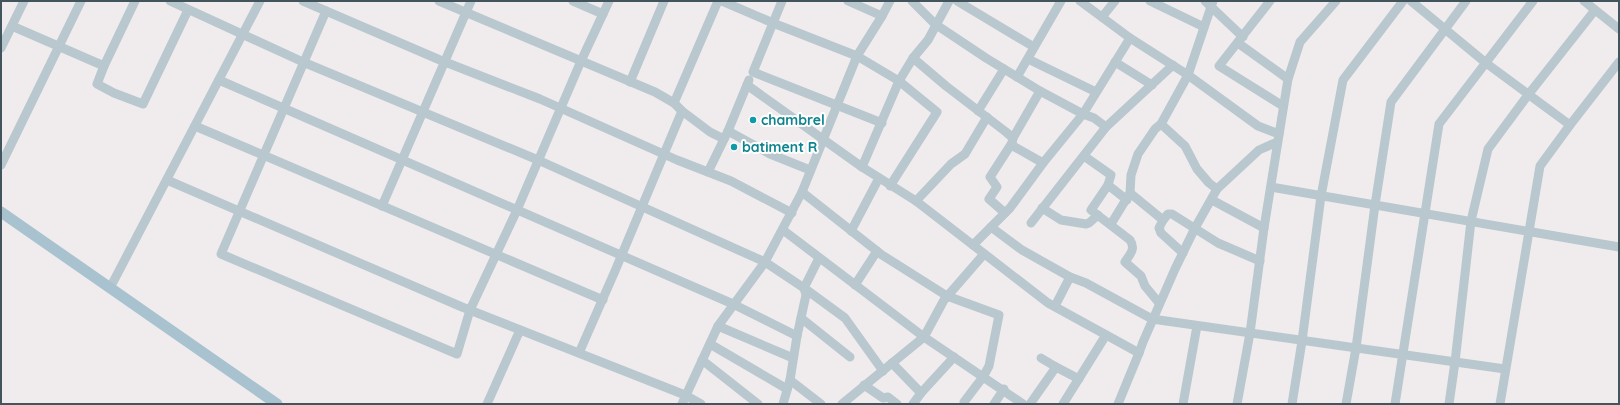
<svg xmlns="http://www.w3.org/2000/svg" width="1620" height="405" font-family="Quicksand,sans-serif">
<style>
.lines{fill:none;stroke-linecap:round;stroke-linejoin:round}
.minor{stroke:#b9c8ce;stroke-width:9}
.major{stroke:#a8c3cf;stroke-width:11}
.culture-dot{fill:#0f9aa8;stroke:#fff;stroke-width:1.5}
.labels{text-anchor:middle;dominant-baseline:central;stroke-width:4;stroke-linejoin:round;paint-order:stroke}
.culture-label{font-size:14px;font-weight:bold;fill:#0d838f;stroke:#fff;text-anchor:start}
</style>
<rect width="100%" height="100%" fill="#f0eced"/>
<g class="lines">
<g class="minor">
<path d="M170 1 303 62 538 160 765 262 804 288 806 295 797 336 790 380 783 404"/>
<path d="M303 1 440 60 540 99 677 160 731 181 792 213"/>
<path d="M439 1 655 92 674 103 682 111 710 132 724 139"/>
<path d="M573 1 603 14"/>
<path d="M722 1 773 23 857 56 899 81 937 112 890 186"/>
<path d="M782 1 753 72 882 123"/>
<path d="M848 1 882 16"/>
<path d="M912 1 935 24 986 58 1040 91 1083 114 1094 118 1106 127"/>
<path d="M957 1 1034 47"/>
<path d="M1080 1 1130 38 1188 75 1258 126 1279 134"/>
<path d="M1150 1 1204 27"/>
<path d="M1205 1 1243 37"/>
<path d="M1270 1 1219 66 1283 106"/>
<path d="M1411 1 1486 63 1570 125"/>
<path d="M1584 1 1619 29"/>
<path d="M326 11 221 254 457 354 470 310 517 210 581 61 609 1"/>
<path d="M1102 17 1115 1"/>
<path d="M12 26 104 66 135 1"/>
<path d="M1238 43 1288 79"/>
<path d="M1 48 24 1"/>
<path d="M913 58 946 86 1006 132 1013 138 1012 143 1013 146 1043 163 1010 208 973 245"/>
<path d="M1028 59 1096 92"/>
<path d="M1115 62 1152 85"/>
<path d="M104 66 97 84 114 93 143 104 188 10"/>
<path d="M1017 77 1061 1"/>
<path d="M219 80 733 304 797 336"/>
<path d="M630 82 664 1"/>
<path d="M747 85 862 167 916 201 1048 303 1139 353"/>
<path d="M674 103 718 1"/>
<path d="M978 111 1004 69"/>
<path d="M1161 124 1185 146 1197 169 1209 183 1217 189"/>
<path d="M195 126 603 300"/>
<path d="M728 131 770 154 810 170"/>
<path d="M1013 138 1040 91"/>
<path d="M1084 156 1111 175 1108 185 1127 200"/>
<path d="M1043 163 1083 114 1130 38"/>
<path d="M1 165 81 1"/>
<path d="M862 167 899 81 913 58 928 40 949 1"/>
<path d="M708 172 728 131 749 80"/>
<path d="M167 180 462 307 685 395 701 404"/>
<path d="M1108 185 1091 210 1130 240C1136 249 1130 254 1125 262L1141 276 1145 286 1159 303"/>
<path d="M1271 187 1619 247"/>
<path d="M802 192 882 255 947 296 999 315 989 366 983 377 964 402"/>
<path d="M1130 193 1163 220 1159 228 1161 233 1183 253"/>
<path d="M1212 200 1264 228"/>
<path d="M916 201 951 164 965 154 987 117"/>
<path d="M382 206 471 1"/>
<path d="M1042 208 1061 220 1086 224 1089 223 1098 215"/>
<path d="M1005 213 989 199 997 187 990 177 1012 143"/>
<path d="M1163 220 1168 214H1172L1218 243 1260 261"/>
<path d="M1031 223 1106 127 1173 65"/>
<path d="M1111 224 1130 193 1131 175 1138 154 1155 129 1161 124 1188 75 1213 1"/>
<path d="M991 227 1022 250 1070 277 1086 283 1152 319 1505 369"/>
<path d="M783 230 924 337 1023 404"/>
<path d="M851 231 879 178"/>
<path d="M819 258 804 288 845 318 883 371"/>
<path d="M855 285 877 251"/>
<path d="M110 288 260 1"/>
<path d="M1055 306 1070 277"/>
<path d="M801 318 850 357"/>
<path d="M718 326 793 358"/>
<path d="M710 344 787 389"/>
<path d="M579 353 615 271 682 111"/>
<path d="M1041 358 1056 367"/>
<path d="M702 360 758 404"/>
<path d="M892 363 921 393"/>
<path d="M790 380 821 404"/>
<path d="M864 385 883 398 888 397 897 404"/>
<path d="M487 404 520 330"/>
<path d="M682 404 718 326 765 262 802 192 857 56 882 16 890 1"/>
<path d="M842 404 924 337 944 300 984 254"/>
<path d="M913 404 921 393 954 357"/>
<path d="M994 404 1004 389"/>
<path d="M1030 404 1056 367 1079 379"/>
<path d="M1063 404 1106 335"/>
<path d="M1118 404 1139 353 1143 342 1175 269 1195 228 1217 189 1259 150 1277 142"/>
<path d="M1183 404 1197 326"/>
<path d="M1237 404 1250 333 1264 228 1288 79 1300 42 1336 1"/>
<path d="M1292 404 1302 341 1321 196 1343 80 1403 1"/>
<path d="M1346 404 1356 348 1375 205 1391 102 1466 1"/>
<path d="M1395 404 1439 124 1533 1"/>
<path d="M1449 404 1455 362 1471 221 1488 149 1528 95 1595 10"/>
<path d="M1500 404 1540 166 1570 125 1619 62"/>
</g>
<path class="major" d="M1 212 277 404"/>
</g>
<g class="culture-dot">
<circle cx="753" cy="120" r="4"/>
<circle cx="734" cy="147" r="4"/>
</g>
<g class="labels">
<g class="culture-label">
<text x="761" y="120">chambrel</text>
<text x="742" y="147">batiment R</text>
</g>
</g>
<rect width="1620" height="405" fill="none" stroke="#43555c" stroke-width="4"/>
</svg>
